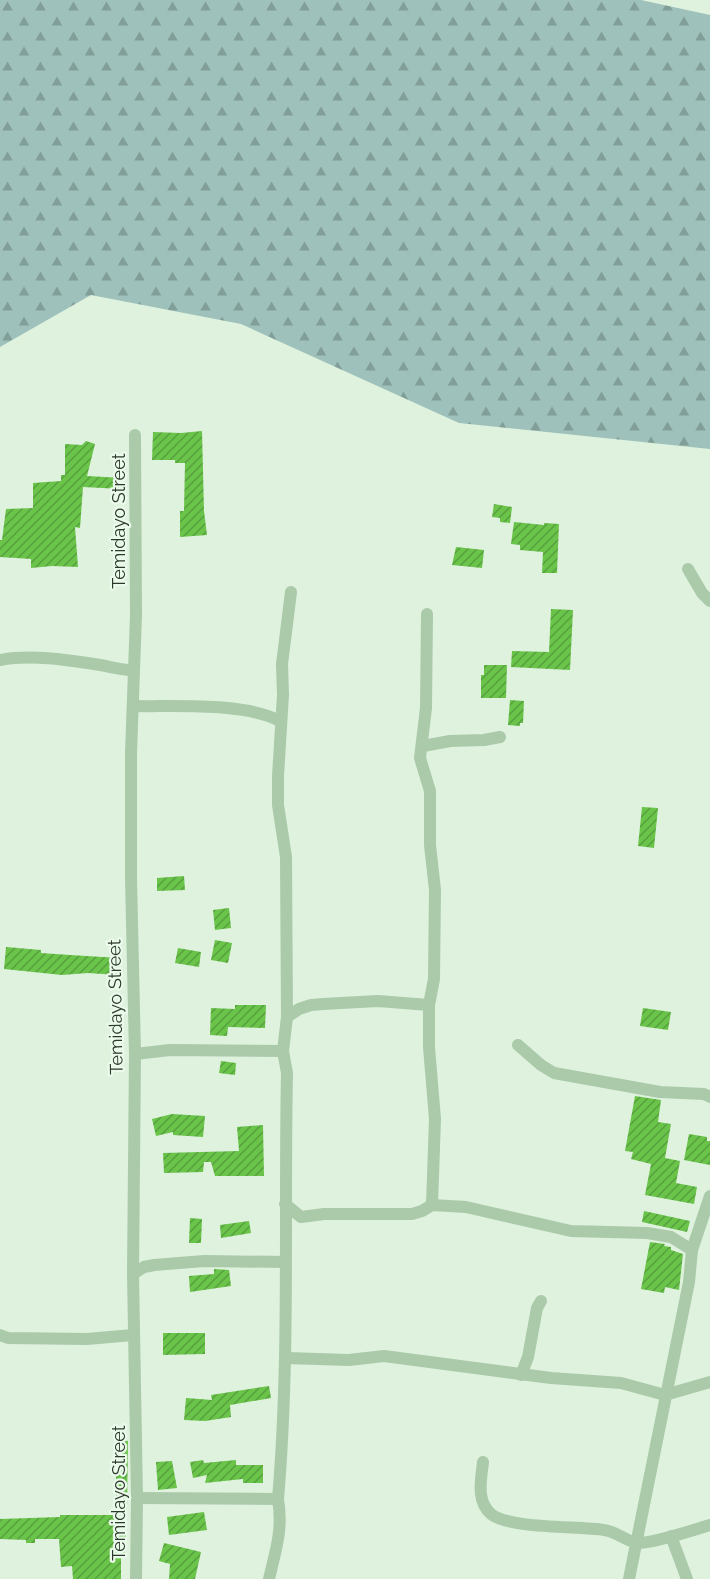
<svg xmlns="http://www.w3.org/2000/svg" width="710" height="1579" font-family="Raleway,sans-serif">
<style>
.forest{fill:url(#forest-firs)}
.building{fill:url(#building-hatch)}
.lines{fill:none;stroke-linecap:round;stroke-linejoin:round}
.minor{stroke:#abcaaa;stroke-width:12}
.labels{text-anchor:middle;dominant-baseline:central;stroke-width:4.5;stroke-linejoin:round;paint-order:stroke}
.street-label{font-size:18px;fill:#2c3829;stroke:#eafaeb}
</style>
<defs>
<pattern id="forest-firs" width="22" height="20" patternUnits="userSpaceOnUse" patternTransform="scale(1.5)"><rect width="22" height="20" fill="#9ec1bb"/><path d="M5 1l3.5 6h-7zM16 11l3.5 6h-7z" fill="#819e98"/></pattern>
<pattern id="building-hatch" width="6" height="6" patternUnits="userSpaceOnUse" patternTransform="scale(1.5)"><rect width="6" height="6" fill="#6ac44a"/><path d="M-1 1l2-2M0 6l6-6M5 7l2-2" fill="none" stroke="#57a03e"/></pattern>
</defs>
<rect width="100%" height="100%" fill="#def2de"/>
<path class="forest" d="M0 0H641L710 15V449L459 423 241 324 91 295 0 347Z"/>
<g class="building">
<path d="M202 431 204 511 207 535 180 537V511H184L185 463H175V460H152L153 432 181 433Z"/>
<path d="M86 441 95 444 87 476 122 478 121 489 83 487 80 528 75 527 78 567 52 566 31 568V559L0 557V540H2L6 509 33 508V483L61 481V475H65V444L82 445Z"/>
<path d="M494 504 512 507 510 523 500 522V518L492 517Z"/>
<path d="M514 522 544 525V523L559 524 557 573H542L543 552 520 550V545L511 544Z"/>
<path d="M456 547 484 550 482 568 452 565Z"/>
<path d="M551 609 573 610 570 670 511 667 512 651 549 652Z"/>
<path d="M484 665H507L506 698H481V675H484Z"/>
<path d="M510 700 524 701 523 723H520V726L508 725Z"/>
<path d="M642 807 658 808 654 848 638 846Z"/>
<path d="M184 876 185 890 157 891V878Z"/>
<path d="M229 908 231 928 215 930 213 910Z"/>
<path d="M215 940 232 943 228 963 211 960Z"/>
<path d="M6 947 41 950V953L70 955 119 958 118 975 88 973 62 975 4 969Z"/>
<path d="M178 948 201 952 199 967 175 963Z"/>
<path d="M235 1005H266L265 1028 228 1027 227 1036 210 1035 211 1008 235 1009Z"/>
<path d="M643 1008 671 1012 668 1030 640 1026Z"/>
<path d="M221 1061 236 1063 235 1075 219 1073Z"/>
<path d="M635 1096 661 1100 658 1122 671 1124 665 1158 680 1161 676 1183 697 1187 694 1204 645 1195 651 1164 631 1159 633 1152 625 1151Z"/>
<path d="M172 1114 205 1116 203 1137 173 1135V1132L156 1136 152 1119Z"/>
<path d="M263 1125 264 1176H215L211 1162H204L203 1172 164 1173 163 1153 239 1151 237 1127Z"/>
<path d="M689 1134 707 1137V1141H710V1165L684 1160Z"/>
<path d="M644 1211 690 1221 687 1232 642 1222Z"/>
<path d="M190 1218 202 1219 201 1243H189Z"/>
<path d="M249 1221 251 1233 221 1238 220 1225Z"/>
<path d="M650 1242 665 1244 664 1246 671 1247V1250L683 1254 679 1290 665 1287 664 1293 641 1289Z"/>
<path d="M214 1269 229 1270 231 1286 190 1292 189 1276 214 1274Z"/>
<path d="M163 1333H205V1354L163 1355Z"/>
<path d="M269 1386 271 1398 230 1405 231 1417 205 1421 184 1420 186 1398 212 1400 211 1395Z"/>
<path d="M121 1440 128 1441 127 1508 126 1512H116V1442Z"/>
<path d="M203 1460 204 1463 236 1460V1465H263V1483H243V1479L205 1483 207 1475 193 1478 190 1462Z"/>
<path d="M172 1461 177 1488 158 1490 156 1462Z"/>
<path d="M204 1512 207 1530 169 1535 167 1517Z"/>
<path d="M60 1515H118V1530H126L125 1553H121V1579H73L72 1566 61 1567 59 1539H35V1543H26V1540L0 1539V1519L60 1517Z"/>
<path d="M164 1543 201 1552 195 1579H169L170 1564 159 1561Z"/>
</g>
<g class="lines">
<g class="minor">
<path d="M135 435 136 615 131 753V878L135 1054 133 1274 137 1498 136 1579"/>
<path d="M688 569 702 593 710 601"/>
<path d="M427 614 426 708 420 758 430 791V845L435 890 434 979 429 1005V1047L435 1119 432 1205"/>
<path d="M0 660C32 654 68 660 100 665 112 667 121 670 133 670"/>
<path d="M133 706C175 707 244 702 280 721"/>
<path d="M423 746 450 741 484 740 500 737"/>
<path d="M287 1017 299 1009 311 1005 323 1004 378 1001 429 1005"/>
<path d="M518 1045 541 1065 554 1073 660 1092 704 1094 710 1097"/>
<path d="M135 1054 170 1050 283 1051"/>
<path d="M285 1204 301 1217 324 1214H412L422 1211 432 1205 466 1207 571 1231 647 1233 671 1237 692 1250"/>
<path d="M133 1274 144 1267 154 1265 204 1261 285 1262"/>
<path d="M0 1335 8 1338 87 1339 133 1335"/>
<path d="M286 1358 349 1360 384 1356 551 1378 621 1383 665 1395 710 1382"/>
<path d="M521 1375 528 1357 537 1308 541 1301"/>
<path d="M483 1462C481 1480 476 1501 491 1514 509 1529 578 1526 604 1530 616 1531 627 1542 638 1543 655 1543 693 1530 710 1525"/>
<path d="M137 1498 278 1499"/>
<path d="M671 1536 687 1579"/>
<path d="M269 1579C276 1549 283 1530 278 1499 290 1357 284 1215 287 1073L283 1051 287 1017 286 857 278 805V776L283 695 282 664 291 592"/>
<path d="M629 1579 689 1282 692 1250 710 1196"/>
</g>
</g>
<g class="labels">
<g class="street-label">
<text transform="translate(118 521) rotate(-90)">Temidayo Street</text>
<text transform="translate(115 1007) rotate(-91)">Temidayo Street</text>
<text transform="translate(118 1493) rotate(-90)">Temidayo Street</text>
</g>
</g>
</svg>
